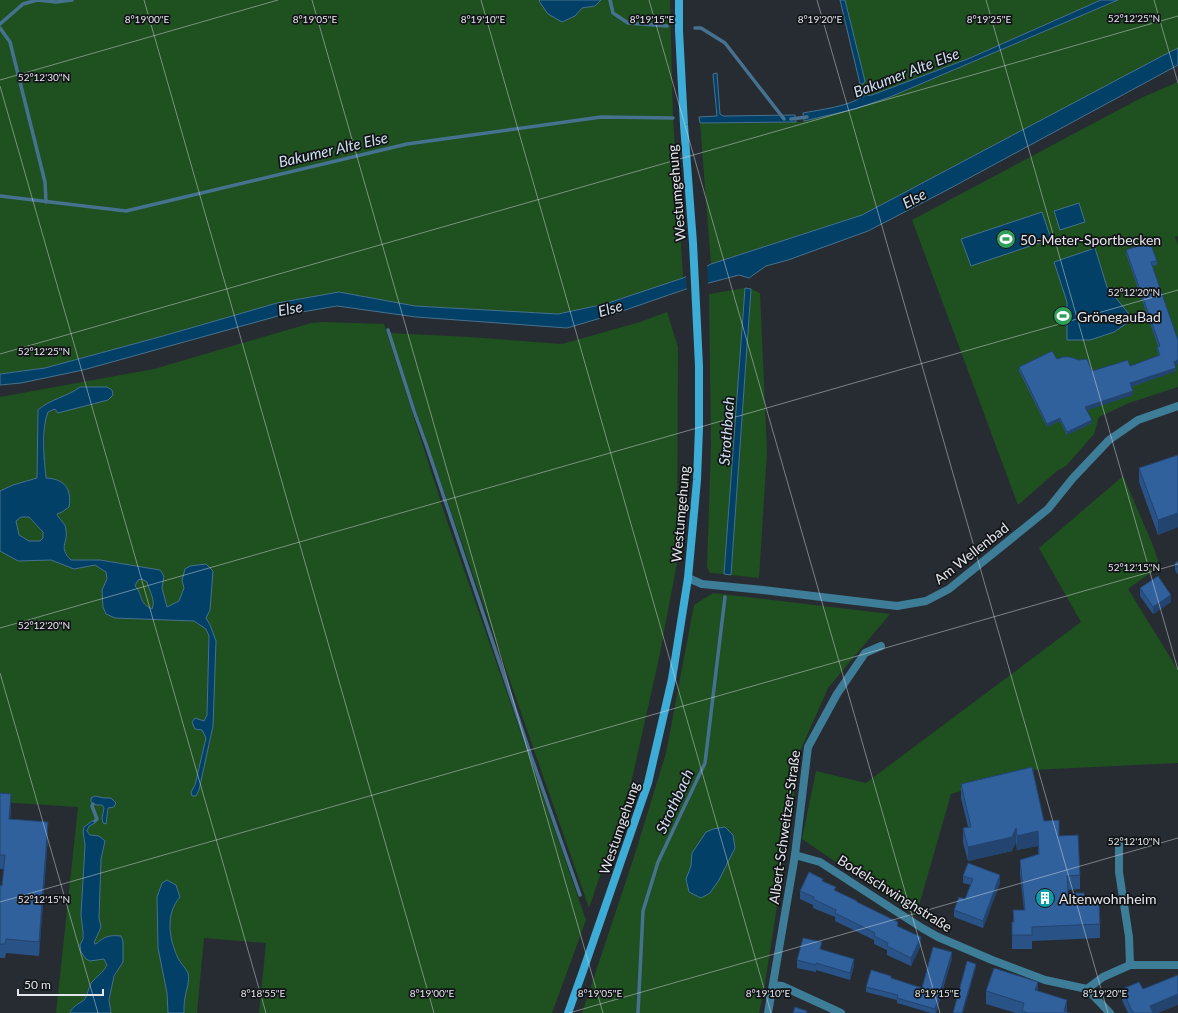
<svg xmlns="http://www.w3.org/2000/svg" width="1178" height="1013" font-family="Lato,sans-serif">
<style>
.green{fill:#1f5020;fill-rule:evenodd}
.water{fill:#024067;stroke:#46728f;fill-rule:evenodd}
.pier{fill:#272c32}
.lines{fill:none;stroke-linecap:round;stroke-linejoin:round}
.stream{stroke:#46728f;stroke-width:3.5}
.minor{stroke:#3e7d98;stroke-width:8}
.secondary{stroke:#3dacd6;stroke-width:8}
.wall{fill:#295387}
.shaded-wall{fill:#22446e}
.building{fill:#30619d;stroke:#22446e}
.ticks{fill:none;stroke:#e3e6eb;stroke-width:1;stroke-opacity:0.45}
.labels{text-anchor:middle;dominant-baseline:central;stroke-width:3.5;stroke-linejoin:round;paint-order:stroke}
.street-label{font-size:14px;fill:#e3e6eb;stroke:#121417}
.poi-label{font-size:14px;fill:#e3e6eb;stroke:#121417;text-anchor:start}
.water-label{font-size:15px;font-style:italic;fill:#cfe0ef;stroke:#121417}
.ticks-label{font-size:10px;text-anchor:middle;fill:#e3e6eb;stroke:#121417;stroke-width:3.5;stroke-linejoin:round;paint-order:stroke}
</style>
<rect width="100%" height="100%" fill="#272c32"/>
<g class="green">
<path d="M0 0H540L539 2 575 16 582 8 595 6 601 0H670L673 118 683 278 605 304 558 314 415 306 339 292 277 303 163 336 45 368 0 374Z"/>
<path d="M845 0H1101L970 58 872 95 862 96 860 84H863Z"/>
<path d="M1118 0H1178V48L1162 56 862 215 711 264 700 123 801 122 855 109 890 97Z"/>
<path d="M1178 82V236L1175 237 1178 245V387L1129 403 1099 417 1094 434 1066 466 1057 471 1018 505 912 220 1141 98Z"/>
<path d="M745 288 724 574 710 573 707 567 711 446 709 294Z"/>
<path d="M751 289 760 293 767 451 759 578 731 575Z"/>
<path d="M667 312 678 347 677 563 659 658 630 788 589 908 389 333 469 337 562 344 640 322Z"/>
<path d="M323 322 384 324 447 521 586 920 552 1013H259L266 943 204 938 197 1013H184L185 998 188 984V973L178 959 171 941 170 917 175 903 157 897 158 948 167 993 168 1013H111C108 992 112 979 123 961L102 939 96 944 94 943 101 927 99 918 101 859 105 844 99 836 90 835 87 831 89 826 95 823 88 824 83 838 85 845 82 926C84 936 80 943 81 952L95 960 104 959 107 965C103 973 97 976 92 982 88 987 88 995 84 1000 79 1004 72 1006 70 1013H56L78 807 0 802V551L18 561 51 560 74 569 95 565 106 572 107 579 102 590 115 618 194 621 206 629 209 636 207 715 204 721 202 730 206 738 195 785 191 792 192 796 210 744 216 641 210 625 206 618 210 610V598L182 580 185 588 179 602 167 607 162 588 164 576 160 570 100 560H71C58 547 68 544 66 530 65 523 59 520 57 514L62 512 46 478 44 459 45 420 48 412 55 409 80 387C67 397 51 399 38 410L37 478 13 485 0 491V397L154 369 311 323ZM95 796 104 798H111L107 818H102L104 808Z"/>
<path d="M1123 476 1152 543 1160 566 1128 589 1178 670V763L1031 770 951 794 916 916 802 839 816 771 866 783 1081 622 1039 548Z"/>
<path d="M21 517H29L43 532V538L40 541H29L19 535 16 521Z"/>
<path d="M142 579 147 582C149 591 156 599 152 609 138 602 143 594 135 586L138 580Z"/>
<path d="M713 593 890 614 828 688 801 749 765 984 759 1013H582L634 857 666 753 694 605ZM713 829 686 879 691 866 692 853 706 832Z"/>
</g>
<g class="water">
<path d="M540 0H601L595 6 582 8 575 16 562 22 548 14 539 1Z"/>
<path d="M840 0H845L865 81 863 84H860Z"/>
<path d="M1101 0H1118L890 97 855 109 804 121 803 113C818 110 852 106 862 96L872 95 970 58Z"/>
<path d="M1178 48V65L947 190 868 231 788 260 766 266 749 278 739 275 686 289 611 315 567 328 416 317 337 306 278 316 83 370 21 383 0 385V374L45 368 163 336 277 303 339 292 415 306 558 314 605 304 683 278 711 264 862 215 1162 56Z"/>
<path d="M717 73 720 114 723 116 795 115 796 122 700 123 699 117 717 116 713 74Z"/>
<path d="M1079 203 1085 222 1060 230 1054 211Z"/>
<path d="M1042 212 1051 239 971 266 961 239Z"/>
<path d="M1095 248 1107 287 1133 319 1114 332 1090 340H1067V302L1054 262Z"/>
<path d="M745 288 751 289 731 575 724 574Z"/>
<path d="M80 387H107L112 390 113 395 108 400 58 413 55 409 48 412C41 429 44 458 46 478 64 479 72 488 69 507L62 512 57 514C59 520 66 523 66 530 68 544 58 547 71 560H100L160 570 164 576 162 588 167 607 179 601 184 588 182 580 185 569 190 566 206 564 213 571 210 610 206 618 210 625 216 641 213 726 199 790 196 796H192L191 792 195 785 206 738 202 730 195 729 192 722 195 718 204 721 207 715 209 636 206 629 194 621 115 618 106 614 103 607 102 590 107 579 106 572 95 565 74 569 51 560 18 561 0 551V491L13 485 37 478 38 410C50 399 67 397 80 387ZM21 517H29L43 532V538L40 541H29L19 535 16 521ZM142 579 147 582C149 591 156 600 152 609 138 603 143 594 135 586L138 580Z"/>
<path d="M95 796 104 798H111L116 803 114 807 108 808 106 824 103 823 102 818 104 808 102 805H96L91 802V798Z"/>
<path d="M92 821H95V823L89 826 87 831 90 835 99 836 105 841 101 859 99 918 101 927 94 943 96 944C105 936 109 935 121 936L123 941V962L114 976 109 1000 111 1013H70C72 1006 79 1004 84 1000 88 996 88 987 92 982 97 976 103 973 107 965L104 959 90 961 86 959 81 952 80 945 83 939V932L81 915 85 845 83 831 84 827Z"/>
<path d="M725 827 733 835 735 848 719 880 710 893 701 898 689 892 686 879 691 866 692 853 706 832 713 829Z"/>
<path d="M167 880 176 885 180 897C165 914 169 939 178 958 180 963 186 968 188 973 190 982 186 990 185 998 184 1003 184 1008 184 1013H168L167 993 158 948 157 897 162 883Z"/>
</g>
<path class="pier" d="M707 264 708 285 687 291 686 275Z"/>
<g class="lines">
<g class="stream">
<path d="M610 0 613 13 628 23 667 26"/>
<path d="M0 24 23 4 37 0 56 2 72 0"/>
<path d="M0 28 10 42 45 182 46 202"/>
<path d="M695 28H701L725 43 784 119"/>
<path d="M791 119 807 117"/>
<path d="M0 196 126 211 407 144 601 117 673 118"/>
<path d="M388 330 414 411 427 447 531 756 580 895"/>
<path d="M93 804 92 806 97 819 95 821"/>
<path d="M638 1013 643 911 658 862 705 763 725 597"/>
</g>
<g class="minor">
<path d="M688 578 702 584 763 590 897 606 926 601 949 589 1048 509 1073 478 1109 440 1138 420 1178 406"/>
<path d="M1119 844V872L1129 937 1130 965"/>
<path d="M795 855 820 862 922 928 938 937 992 960 1045 980 1087 989 1110 1013"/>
<path d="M773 985 782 986 841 1013"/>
<path d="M1087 989 1103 977 1130 965H1178"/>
<path d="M768 1013 795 855 808 747 837 694 865 653 881 646"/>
</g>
<path class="secondary" d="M568 1013 583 971 648 783 672 679 688 578 697 480 699 428V366L693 243 684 125 679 31V0"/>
</g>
<g class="wall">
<path d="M1126 250 1157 261V265L1152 266 1176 371 1131 387 1133 395 1086 410 1092 423 1067 435 1060 421 1047 427 1019 371V367L1057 359 1092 371 1130 366 1159 356 1157 350V347L1158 346 1126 254Z"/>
<path d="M1178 455V527L1158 535 1139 482V468Z"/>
<path d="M1178 561V575L1175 570V563Z"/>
<path d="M1140 588 1171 602 1153 614 1140 596Z"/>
<path d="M961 784 1044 821 1059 836 1080 875V889L1068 890V893L1085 901 1100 924V938L1032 941V949H1012V922H1013V910H1024L1020 874V860L1038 854V846L1017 850 1016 842 1012 851 968 861 963 843V828L968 827 961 798Z"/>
<path d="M0 793 11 808 10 819 48 836 39 956 6 953 5 958H0V885L2 886 4 869H0Z"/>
<path d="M963 876 1000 883 983 928 954 917V910L965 899 971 885 963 883Z"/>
<path d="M823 881 836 891 857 902 898 927 921 945 911 966 887 955V950L874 944V940L835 921V917L813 908V905L800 899V891Z"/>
<path d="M822 950 854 966 850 980 816 970V972L797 968V960Z"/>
<path d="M952 958 936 1013H931L897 1003V1000L866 992V987L891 979 922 988Z"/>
<path d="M1122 989H1143L1158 1013H1128L1122 1000Z"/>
<path d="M986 991H1038L1067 1012 1070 1013H1016L986 1004Z"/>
</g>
<g class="shaded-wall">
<path d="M1178 360V364L1174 365V362Z"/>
<path d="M1176 368V371L1130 387V383Z"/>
<path d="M1133 391V395L1085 411V407Z"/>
<path d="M1060 418V421L1047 427V424Z"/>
<path d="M1092 420V423L1067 435V432Z"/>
<path d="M1178 513V527L1158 535V520Z"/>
<path d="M1171 595V602L1153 614V607Z"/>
<path d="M11 794V808L9 833V819Z"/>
<path d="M48 822V836L39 956V942Z"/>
<path d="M1016 828V842L1012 851 968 861V847Z"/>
<path d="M1038 831V846L1017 850V836Z"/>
<path d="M1000 875V883L983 928V921Z"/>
<path d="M921 937V945L911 966V958Z"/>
<path d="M952 952V958L935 1013V1009Z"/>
<path d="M854 959V966L850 980V973Z"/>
<path d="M976 964V967L963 1013H962Z"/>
<path d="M1038 982V995L1035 990Z"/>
<path d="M1178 994V1005L1158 1013H1150V1006Z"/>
<path d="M1067 1000V1013L1064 1011Z"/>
</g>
<g class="building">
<path d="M1150 242 1157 261 1151 262 1178 340V360L1174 362 1176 368 1130 383 1133 391 1085 407 1092 420 1067 432 1060 418 1047 424 1019 367 1052 351 1057 359 1063 357H1070L1079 360 1087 359 1092 371 1128 360 1130 366 1160 355 1157 347 1160 346 1126 250Z"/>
<path d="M1178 455V513L1158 520 1139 468Z"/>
<path d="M1178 561V568L1175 563Z"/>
<path d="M1158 576 1171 595 1153 607 1140 588Z"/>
<path d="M1032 767 1044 821 1059 820V836L1078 835 1080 875 1067 876 1068 893H1084L1085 901H1099L1100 924 1032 927V935H1012V922H1014L1013 910H1025L1020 860 1039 854 1038 831 1017 836 1016 828 1012 837 968 847 963 828 971 827 961 784Z"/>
<path d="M0 793 11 794 9 819 48 822 39 942 6 939 5 944H0V885L2 886 5 855H0Z"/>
<path d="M968 863 1000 875 983 921 954 910 959 897 965 899 973 879 963 876Z"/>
<path d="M809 872 823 879 822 881 836 887 834 890 857 901V902L898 922 897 926 921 937 911 958 887 946 888 943 874 936 875 933 835 913 836 910 813 899 814 897 800 891Z"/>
<path d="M803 938 822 942 820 949 854 959 850 973 816 963V965L797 960Z"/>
<path d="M933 947 952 952 935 1009 897 998 898 995 866 987 871 970 891 976V978L922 988Z"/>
<path d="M967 961 976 964 962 1013H953Z"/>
<path d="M994 968 1038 982 1035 990 1067 1000 1064 1011 1070 1013H1028L1022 1011 1024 1003 986 991Z"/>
<path d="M1178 975V994L1150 1006 1153 1013H1133L1122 989 1139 982 1143 989Z"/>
<path d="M795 1007 807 1011 806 1013H793Z"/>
</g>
<path class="ticks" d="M144 0 434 1013M312 0 603 1013M481 0 771 1013M649 0 940 1013M817 0 1108 1013M986 0 1178 670M1154 0 1178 83M0 80 278 0M0 86 266 1013M0 354 1178 16M0 628 1178 290M0 673 98 1013M0 902 1178 564M569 1013 1178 838"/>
<defs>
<g id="stadium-disc" transform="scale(1)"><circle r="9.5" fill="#2e9e5b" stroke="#121417"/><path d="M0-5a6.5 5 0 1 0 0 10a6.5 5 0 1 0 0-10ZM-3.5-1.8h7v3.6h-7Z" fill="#fff"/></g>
<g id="building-disc" transform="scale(1)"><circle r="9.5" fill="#0f9aa8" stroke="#121417"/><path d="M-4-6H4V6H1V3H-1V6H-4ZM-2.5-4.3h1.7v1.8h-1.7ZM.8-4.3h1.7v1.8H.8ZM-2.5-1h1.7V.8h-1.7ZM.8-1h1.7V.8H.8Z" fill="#fff"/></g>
</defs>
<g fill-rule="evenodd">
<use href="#stadium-disc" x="1006" y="239"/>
<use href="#stadium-disc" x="1063" y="316"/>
<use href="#building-disc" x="1045" y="898"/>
</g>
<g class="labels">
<g class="street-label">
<text transform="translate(676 193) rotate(-95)">Westumgehung</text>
<text transform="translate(680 514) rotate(-85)">Westumgehung</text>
<text transform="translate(971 553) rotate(-38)">Am Wellenbad</text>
<text transform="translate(784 827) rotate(-82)">Albert-Schweitzer-Straße</text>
<text transform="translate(619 828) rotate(-71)">Westumgehung</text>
<text transform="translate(895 893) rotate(32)">Bodelschwinghstraße</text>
</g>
<g class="poi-label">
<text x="1020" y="239">50-Meter-Sportbecken</text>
<text x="1077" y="316">GrönegauBad</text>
<text x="1059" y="898">Altenwohnheim</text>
</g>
<g class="water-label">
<text transform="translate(906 72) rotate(-21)">Bakumer Alte Else</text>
<text transform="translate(333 149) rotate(-13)">Bakumer Alte Else</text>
<text transform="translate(914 198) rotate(-28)">Else</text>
<text transform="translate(290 308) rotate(-11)">Else</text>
<text transform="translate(610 308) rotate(-17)">Else</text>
<text transform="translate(726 431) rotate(-86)">Strothbach</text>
<text transform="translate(674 801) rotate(-65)">Strothbach</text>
</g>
</g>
<g class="ticks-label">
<text x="1134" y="22">52°12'25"N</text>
<text x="147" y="23">8°19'00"E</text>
<text x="315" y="23">8°19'05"E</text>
<text x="483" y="23">8°19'10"E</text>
<text x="652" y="23">8°19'15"E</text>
<text x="820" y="23">8°19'20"E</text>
<text x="989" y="23">8°19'25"E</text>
<text x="44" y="81">52°12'30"N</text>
<text x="1134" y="296">52°12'20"N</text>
<text x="44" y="355">52°12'25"N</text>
<text x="1134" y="571">52°12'15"N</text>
<text x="44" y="629">52°12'20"N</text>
<text x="1134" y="845">52°12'10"N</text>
<text x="44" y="903">52°12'15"N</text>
<text x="263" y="997">8°18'55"E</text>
<text x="432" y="997">8°19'00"E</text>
<text x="600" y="997">8°19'05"E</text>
<text x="768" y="997">8°19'10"E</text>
<text x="937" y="997">8°19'15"E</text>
<text x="1105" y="997">8°19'20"E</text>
</g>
<path d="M18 989v6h85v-6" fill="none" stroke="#e3e6eb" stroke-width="2"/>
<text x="24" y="989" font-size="12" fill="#e3e6eb" stroke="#121417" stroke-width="3" paint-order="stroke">50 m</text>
</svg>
